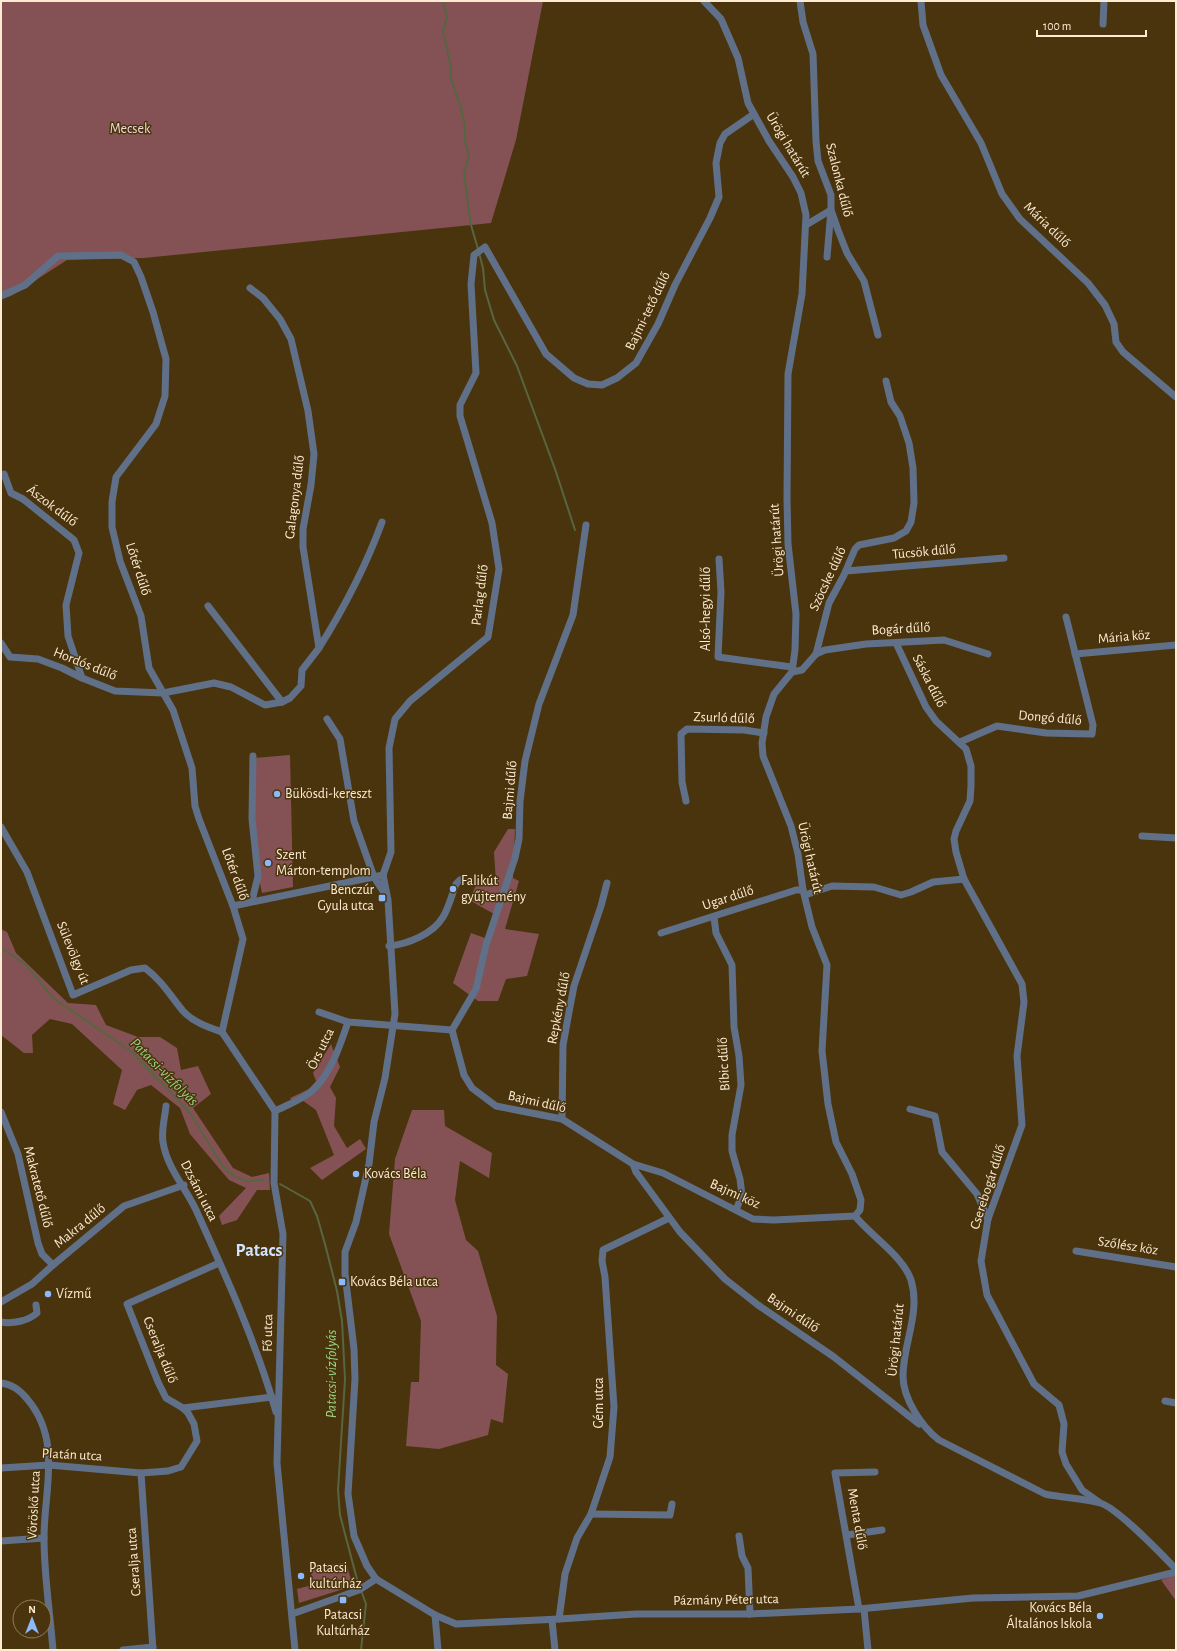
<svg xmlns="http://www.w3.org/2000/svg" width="1177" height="1651" font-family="'Alegreya Sans',sans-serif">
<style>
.green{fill:#845254}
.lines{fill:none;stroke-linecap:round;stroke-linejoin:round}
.stream{stroke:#576641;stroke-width:2}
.street{stroke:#607089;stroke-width:7}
.poi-dot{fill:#8bb9fc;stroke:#4a340d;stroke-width:1.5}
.labels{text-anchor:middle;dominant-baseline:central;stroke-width:3;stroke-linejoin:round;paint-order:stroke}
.park-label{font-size:14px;fill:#f0d9d9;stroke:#4a340d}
.street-label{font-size:14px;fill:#fdebd2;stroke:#4a340d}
.poi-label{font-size:14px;fill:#fdebd2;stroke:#4a340d;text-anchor:start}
.water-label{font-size:15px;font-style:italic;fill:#99d482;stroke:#4a340d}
.district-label{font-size:18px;font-weight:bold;fill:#d1e3fd;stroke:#4a340d}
</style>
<rect width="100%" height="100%" fill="#4a340d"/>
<g class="green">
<path d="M1 1H543L516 140 491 223 144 258 67 260 11 296 1 299Z"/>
<path d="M290 755 293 887 262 893 253 851V758Z"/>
<path d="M508 829H515L513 878 519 881 505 929 539 934 527 976 506 979 498 1001H478L453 983 471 933 485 938 494 914 469 900 480 877 496 882 494 852Z"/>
<path d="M1 929 7 932 16 953 68 1003 96 1005 106 1025 138 1037H160L177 1048 181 1070 198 1066 211 1094 193 1108 233 1168 252 1177 269 1173 270 1190H257L237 1220 222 1225 219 1216 246 1188 229 1180 190 1134 180 1108 151 1085 137 1090 125 1110 113 1104 122 1070 72 1024 50 1019 32 1035 33 1053H24L1 1035Z"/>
<path d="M331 1044 340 1067 330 1087 336 1098 334 1126 347 1148 360 1139 366 1149 322 1180 310 1168 334 1155 316 1110 302 1100 295 1104 290 1098 309 1089 316 1081 313 1073Z"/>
<path d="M412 1110H444L445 1126 492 1153 489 1178 460 1161 455 1200 466 1240 478 1251 497 1316 496 1365 508 1374 503 1423 491 1419 488 1435 439 1449 406 1446 411 1382H419L421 1321 389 1234 395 1159Z"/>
<path d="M346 1563 353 1586 299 1603 297 1589 312 1585 311 1567Z"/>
<path d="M1176 1575V1601L1161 1580Z"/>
</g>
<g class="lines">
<g class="stream">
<path d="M443 1 447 17 443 32 451 67V79L461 108 465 127V140L469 155 464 175 471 225 478 249"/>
<path d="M479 253 483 268 485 290 494 320 517 366 555 469 575 530"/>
<path d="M1 948 25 964 54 999 131 1051 190 1113 222 1165 232 1175 246 1181 264 1180"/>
<path d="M280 1184 310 1201 317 1216 325 1244 337 1291 342 1321 345 1379 338 1490 340 1515 358 1583"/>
<path d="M361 1650 366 1604 362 1593"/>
</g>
<g class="street">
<path d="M704 1 721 19 738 58 748 103 769 141 793 177 801 193 806 215 802 294 788 374 787 498 788 544 796 614 795 650 792 672 774 694 766 717 762 743 763 756 791 826 798 854 803 890 812 927 827 965 822 1051 828 1104 836 1142 852 1174 861 1200 860 1210 855 1216C871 1236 903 1256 911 1280 921 1313 903 1343 903 1376 903 1399 922 1427 939 1440L1045 1494C1063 1498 1082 1498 1100 1503 1118 1508 1161 1554 1176 1569"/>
<path d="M800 1 803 22 813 54 816 141 818 161 831 195V210L838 230 847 253 864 281 878 335"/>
<path d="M921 1 923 25 941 75 981 143 1002 194 1020 219 1088 283 1105 305 1114 324 1116 342 1123 352 1176 397"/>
<path d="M1103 24 1104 1"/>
<path d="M806 225 831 210 827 257"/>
<path d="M1 296 25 285 58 256 121 255 134 262 141 277 153 312 166 359 165 396 156 424 116 477 112 502V527L120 561 141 616 149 668 173 710 192 768 195 806 199 819 233 906 243 939 222 1032"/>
<path d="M4 474 11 493 23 499 74 540 79 553 66 605 68 636 82 678"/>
<path d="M586 525 573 615 539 704 525 761 520 801 519 839 515 858 486 945 476 989 452 1030 464 1075 472 1088 496 1106 562 1119 633 1164 636 1172 680 1232 725 1279 758 1305 834 1357 919 1424"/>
<path d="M719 559 721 592 718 657 792 667"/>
<path d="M846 571 1004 558"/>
<path d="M208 606 282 702"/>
<path d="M1 643 10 657 38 659 62 668 82 678 115 691 163 693 214 683 231 687 265 705 282 702 290 698 301 686 302 670 319 648 303 547V529L311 485 314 454 308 411 291 339 280 319 263 298 250 288"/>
<path d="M896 643 926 707 936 721 966 749 971 766V786L970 801 956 831 954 839 956 852 964 879 1022 984 1024 1002 1017 1056 1022 1125 988 1219 981 1261 987 1295 1034 1384 1059 1405 1064 1424 1062 1452 1066 1464 1082 1490 1099 1502"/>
<path d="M319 648C344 608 366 566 382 522"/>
<path d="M816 654 825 650 866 644 944 640 988 654"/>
<path d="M1075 654 1176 645"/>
<path d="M792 672 802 670 816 654 829 603 844 575 855 549 859 545 894 538 906 531 911 522 914 503 913 468 909 443 900 416 891 402 886 381"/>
<path d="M327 719 340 739 354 821 374 877 385 894"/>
<path d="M960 742 997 726 1046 733 1092 734 1093 725 1066 617"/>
<path d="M686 801 682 782 681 734 687 729 744 730 764 733"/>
<path d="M1 827 27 872 73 995 131 970 145 968C163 982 169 994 183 1011 193 1022 208 1027 222 1032"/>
<path d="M1142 836 1176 838"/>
<path d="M383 875 388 900 395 1014 385 1078 374 1122 369 1164 356 1222 345 1252V1274L354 1349 355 1379 348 1494 354 1536 367 1566 376 1579 435 1615 456 1624 559 1619 636 1614H750L859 1609 973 1598 1078 1596 1176 1572"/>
<path d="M805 895 832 886 874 887 901 895 911 892 933 882 964 879"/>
<path d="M252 901 258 876 252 819 253 756"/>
<path d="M233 906 383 875 391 852 389 748 395 719 410 701 488 637 499 569 492 523 460 416V405L476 373 471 284 474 255 485 247 546 354 574 378 588 384 602 385 617 378 636 363 658 324 675 285 710 218 719 197 716 163 720 143 725 134 754 114"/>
<path d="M714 917 716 933 732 965 734 1027 739 1056 741 1085 732 1135V1151L740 1179 742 1195 736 1210"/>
<path d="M661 933 796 890H803"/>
<path d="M389 946C408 944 433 934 443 917 449 907 452 894 456 884L460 880"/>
<path d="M319 1012 348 1022 452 1030"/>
<path d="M222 1032 275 1111 274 1183 283 1234 277 1463 295 1650"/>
<path d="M166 1106C165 1117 161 1131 163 1142 167 1168 185 1187 196 1210 226 1276 256 1342 276 1412"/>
<path d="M910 1109 935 1116 942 1152 977 1194 988 1219"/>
<path d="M275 1111C287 1105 302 1100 313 1090 331 1073 340 1046 348 1022"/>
<path d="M1 1112 18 1154 38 1243 42 1254 53 1265"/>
<path d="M562 1119 563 1045 569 1012 574 986 601 906 607 883"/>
<path d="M633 1164 663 1173 753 1219 774 1220 855 1216"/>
<path d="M1076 1251 1176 1267"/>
<path d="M1 1302 32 1284 53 1265 124 1206 184 1185"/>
<path d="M1 1322C13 1324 28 1321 37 1313L36 1305"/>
<path d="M1 1383C13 1384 21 1391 28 1400 62 1441 44 1490 44 1538 44 1575 50 1613 53 1650"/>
<path d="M1165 1401 1176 1403"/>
<path d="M183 1408 272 1397"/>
<path d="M1 1468 49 1465 141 1473 168 1471 181 1467 197 1441 194 1424 188 1413 183 1408 166 1398 158 1382 127 1304 219 1263"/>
<path d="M141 1473 153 1650"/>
<path d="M591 1514 670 1515 672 1504"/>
<path d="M847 1535 882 1530"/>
<path d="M739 1536 742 1556 748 1568 750 1614"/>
<path d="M1 1541 44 1538"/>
<path d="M859 1609 835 1473 875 1472"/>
<path d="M864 1609 868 1650"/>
<path d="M292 1614 359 1590 376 1579"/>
<path d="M435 1615 438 1650"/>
<path d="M559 1619 565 1574 577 1538 591 1514 610 1457 614 1407 605 1277 602 1261 603 1250 669 1218"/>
<path d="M552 1620 555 1650"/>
<path d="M123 1650 153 1647"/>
</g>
</g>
<g class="poi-dot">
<circle cx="277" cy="794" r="4"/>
<circle cx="268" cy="863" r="4"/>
<circle cx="453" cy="889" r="4"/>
<rect x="378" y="894" width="8" height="8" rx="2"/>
<circle cx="356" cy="1174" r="4"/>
<rect x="338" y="1278" width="8" height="8" rx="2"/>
<circle cx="48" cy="1294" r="4"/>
<circle cx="301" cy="1576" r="4"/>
<rect x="339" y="1596" width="8" height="8" rx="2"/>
<circle cx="1100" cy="1616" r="4"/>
</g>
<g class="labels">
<g class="park-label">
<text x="130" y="129">Mecsek</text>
</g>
<g class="street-label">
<text transform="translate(788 145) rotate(59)">Ürögi határút</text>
<text transform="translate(839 180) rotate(76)">Szalonka dűlő</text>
<text transform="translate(1047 225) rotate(44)">Mária dűlő</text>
<text transform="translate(648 311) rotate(-64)">Bajmi-tető dűlő</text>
<text transform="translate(295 497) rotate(-83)">Galagonya dűlő</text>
<text transform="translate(52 506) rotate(37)">Ászok dűlő</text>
<text transform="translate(777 540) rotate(-94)">Ürögi határút</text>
<text transform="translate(924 552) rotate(-5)">Tücsök dűlő</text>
<text transform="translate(138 569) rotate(72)">Lőtér dűlő</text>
<text transform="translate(828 579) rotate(-65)">Szöcske dűlő</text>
<text transform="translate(480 595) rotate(-83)">Parlag dűlő</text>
<text transform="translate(706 609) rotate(-90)">Alsó-hegyi dűlő</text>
<text transform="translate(901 629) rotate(-3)">Bogár dűlő</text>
<text transform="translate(1124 637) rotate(-5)">Mária köz</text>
<text transform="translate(85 664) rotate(22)">Hordós dűlő</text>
<text transform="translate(929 681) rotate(63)">Sáska dűlő</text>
<text transform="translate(724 718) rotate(2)">Zsurló dűlő</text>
<text transform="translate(1050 718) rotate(5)">Dongó dűlő</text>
<text transform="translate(510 790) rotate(-85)">Bajmi dűlő</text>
<text transform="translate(810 858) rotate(77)">Ürögi határút</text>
<text transform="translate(235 874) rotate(70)">Lőtér dűlő</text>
<text transform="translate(728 898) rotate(-18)">Ugar dűlő</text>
<text transform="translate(73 953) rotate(68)">Sülevölgy út</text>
<text transform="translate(559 1008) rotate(-79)">Repkény dűlő</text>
<text transform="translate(321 1049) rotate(-64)">Örs utca</text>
<text transform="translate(724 1064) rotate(-93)">Bíbic dűlő</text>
<text transform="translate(537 1102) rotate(13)">Bajmi dűlő</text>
<text transform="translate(38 1187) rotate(76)">Makratető dűlő</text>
<text transform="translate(988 1187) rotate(-72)">Cserebogár dűlő</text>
<text transform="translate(199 1191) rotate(63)">Dzsámi utca</text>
<text transform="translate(735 1194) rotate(24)">Bajmi köz</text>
<text transform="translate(80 1226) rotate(-39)">Makra dűlő</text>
<text transform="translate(1128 1246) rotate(9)">Szőlész köz</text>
<text transform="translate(793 1313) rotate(34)">Bajmi dűlő</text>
<text transform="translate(268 1333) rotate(-89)">Fő utca</text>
<text transform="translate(896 1340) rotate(-84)">Ürögi határút</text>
<text transform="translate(160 1350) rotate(68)">Cseralja dűlő</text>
<text transform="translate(599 1403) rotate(-90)">Gém utca</text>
<text transform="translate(72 1455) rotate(3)">Platán utca</text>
<text transform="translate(34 1505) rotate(-87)">Vöröskő utca</text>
<text transform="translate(857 1519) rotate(80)">Menta dűlő</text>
<text transform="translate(134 1562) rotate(-94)">Cseralja utca</text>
<text transform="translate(726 1600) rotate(-1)">Pázmány Péter utca</text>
</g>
<g class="poi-label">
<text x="285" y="794">Bükösdi-kereszt</text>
<text x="276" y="855">Szent<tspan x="276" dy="16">Márton-templom</tspan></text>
<text x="461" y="881">Falikút<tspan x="461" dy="16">gyűjtemény</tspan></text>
<text x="374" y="890" text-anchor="end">Benczúr<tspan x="374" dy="16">Gyula utca</tspan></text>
<text x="364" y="1174">Kovács Béla</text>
<text x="350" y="1282">Kovács Béla utca</text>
<text x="56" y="1294">Vízmű</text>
<text x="309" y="1568">Patacsi<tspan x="309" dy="16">kultúrház</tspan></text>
<text x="1092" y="1608" text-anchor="end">Kovács Béla<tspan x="1092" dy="16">Általános Iskola</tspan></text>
<text x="343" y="1615" text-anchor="middle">Patacsi<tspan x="343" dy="16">Kultúrház</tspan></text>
</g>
<g class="water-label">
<text transform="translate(164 1072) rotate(45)">Patacsi-vízfolyás</text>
<text transform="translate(331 1374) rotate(-90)">Patacsi-vízfolyás</text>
</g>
<g class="district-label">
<text x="259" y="1251">Patacs</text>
</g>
</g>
<rect width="1177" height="1651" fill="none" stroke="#fdebd2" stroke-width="4"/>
<g transform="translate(32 1619)"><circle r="19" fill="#4a340d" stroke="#927d5c"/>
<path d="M0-3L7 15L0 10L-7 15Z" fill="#8bb9fc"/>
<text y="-6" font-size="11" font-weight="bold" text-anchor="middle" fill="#fdebd2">N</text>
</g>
<path d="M1037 30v6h109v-6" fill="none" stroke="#fdebd2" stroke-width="2"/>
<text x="1043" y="30" font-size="12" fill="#fdebd2" stroke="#4a340d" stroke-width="3" paint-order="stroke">100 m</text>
</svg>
